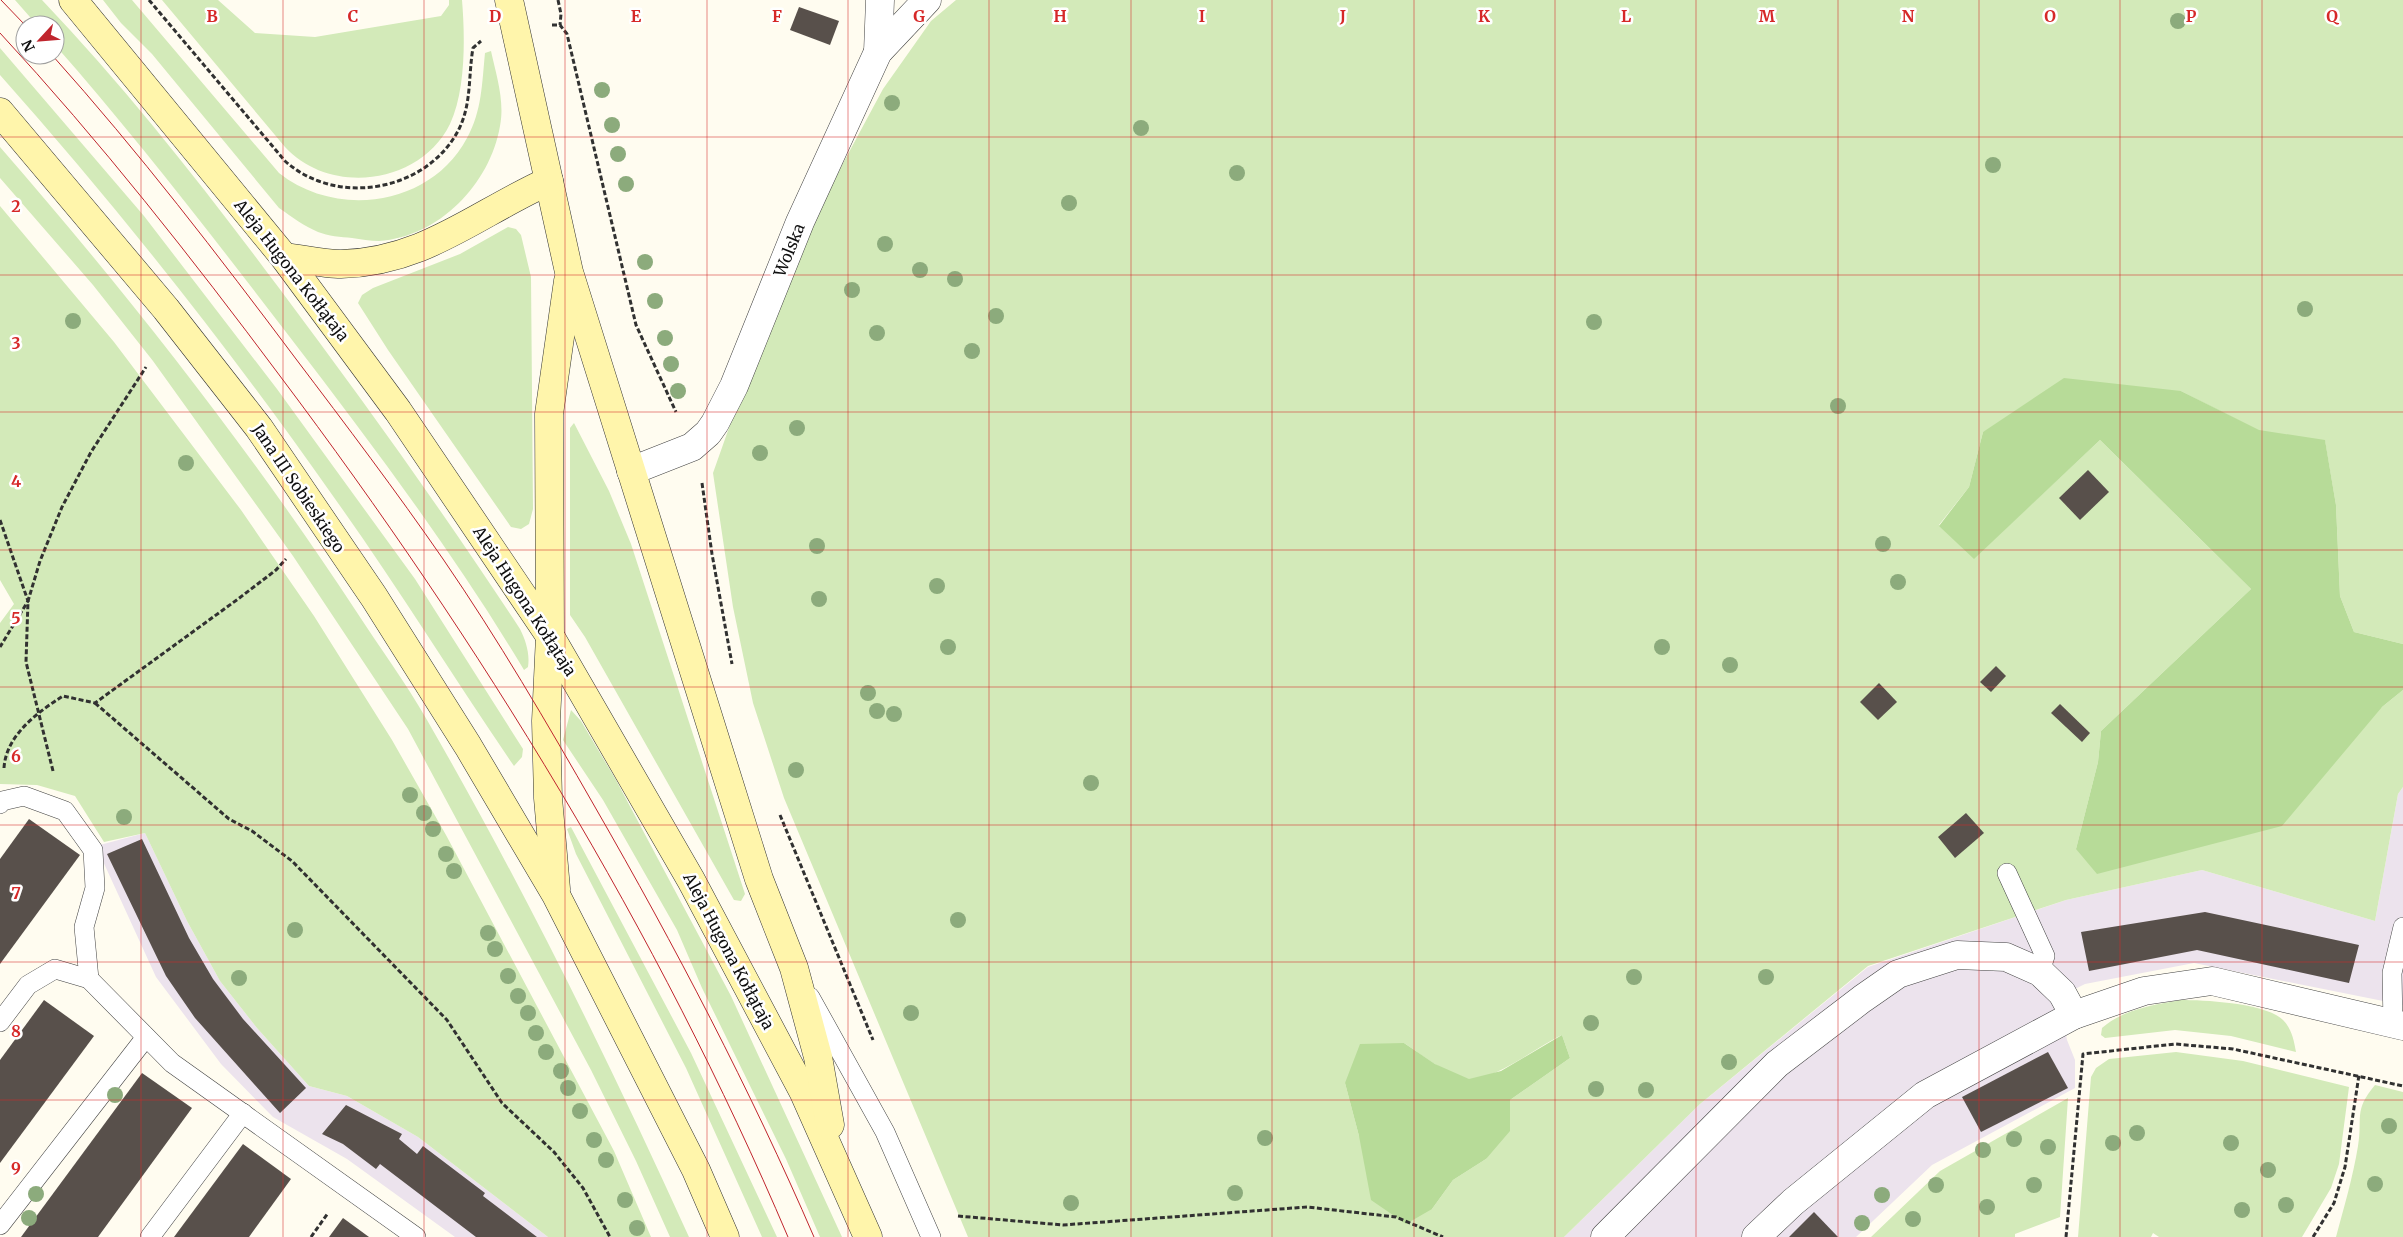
<svg xmlns="http://www.w3.org/2000/svg" width="2403" height="1237" font-family="Merriweather,serif">
<style>
.industrial{fill:#ece3ed}
.green{fill:#d3eab9;fill-rule:evenodd}
.forest{fill:#b7db98}
.building{fill:#58504b}
.lines{fill:none;stroke-linecap:round;stroke-linejoin:round}
.lane-casing{stroke:#424242;stroke-width:20}
.street-casing{stroke:#424242;stroke-width:29}
.secondary-casing{stroke:#313131;stroke-width:29}
.path{stroke:#313131;stroke-width:3;stroke-dasharray:5 2.5;stroke-linecap:butt}
.lane{stroke:#fff;stroke-width:19}
.street{stroke:#fff;stroke-width:28}
.secondary{stroke:#fff5ab;stroke-width:28}
.tram{stroke:#c0252d;stroke-width:1}
.tree{fill:#8cab7c}
.grid{fill:none;stroke:#d62828;stroke-width:1;stroke-opacity:0.55}
.labels{text-anchor:middle;dominant-baseline:central;stroke-width:5;stroke-linejoin:round;paint-order:stroke}
.street-label{font-size:16px;fill:#0f0f0f;stroke:#fff}
.grid-label{font-size:16px;text-anchor:middle;font-weight:bold;fill:#d62828;stroke:#fff;stroke-width:5;stroke-linejoin:round;paint-order:stroke}
</style>
<rect width="100%" height="100%" fill="#fffcf0"/>
<g class="industrial">
<path d="M2403 787V1005L2194 963 2085 984 2059 997 2067 1040 2075 1060V1088L1932 1165 1856 1237H1564L1700 1104 1868 967 2066 900 2202 870 2375 921 2398 794Z"/>
<path d="M145 833 187 921 220 981 257 1028 309 1086 347 1096 418 1137 548 1237H455L347 1159 273 1117 221 1064 156 977 96 846Z"/>
</g>
<g class="green">
<path d="M15 0H42C128 90 205 189 279 288 363 400 444 513 520 629 526 641 530 654 528 667L524 670C454 553 372 444 289 336 213 237 137 138 55 45V25H37Z"/>
<path d="M103 0H132L279 173C337 219 431 206 467 138 482 111 482 83 485 53L491 51C496 74 505 101 500 126 490 184 439 237 379 241 370 241 361 239 352 238 341 237 328 236 318 232 304 226 292 217 279 208L152 54 121 23Z"/>
<path d="M162 0H218L255 33 315 37 441 16 449 5V0H462C465 36 466 90 450 124 420 185 330 196 285 147Z"/>
<path d="M956 0H2403V644L2354 632 2340 596 2336 505 2325 441 2259 431 2181 391 1983 432 1969 487 1939 525 1974 558 2100 440 2251 589 2101 731 2098 762 2076 849 2382 707 2403 690V787L2398 794 2375 921 2202 870 2066 900 1868 966 1700 1104 1564 1237H968L784 798 753 703 733 607 713 473 736 408 800 251 841 167 883 89 931 21ZM1562 1035 1570 1058 1510 1100 1486 1159 1453 1180 1432 1209 1359 1136 1345 1083 1404 1043C1422 1055 1446 1074 1468 1079 1491 1083 1540 1045 1562 1035Z"/>
<path d="M0 48 144 216 277 389 415 579 523 749 522 757 514 766C453 677 396 584 333 496 230 349 119 209 0 75Z"/>
<path d="M0 147C128 294 249 448 356 611 380 648 406 683 427 720 524 888 609 1061 689 1237H670L636 1161 591 1070 408 729 293 556 153 361 93 285 0 178Z"/>
<path d="M0 206 114 342 241 510 314 616 392 740 446 835 614 1151 651 1237H548L418 1137 347 1096 309 1086 257 1028 220 981 187 921 145 833 104 842 75 796 37 785 0 784V623L14 604 0 580Z"/>
<path d="M508 227 516 229 521 235 531 277 533 509 529 524 521 529 511 527 388 350 358 303 362 295 373 288 460 254Z"/>
<path d="M574 423 609 491 631 544 745 894 741 901 734 900 585 637 570 615V428Z"/>
<path d="M571 710 581 721 616 780 731 996 842 1237H820L786 1159 702 988 677 930 603 800 563 740Z"/>
<path d="M571 827 691 1053 777 1237H762L686 1068 576 854 567 829Z"/>
<path d="M2181 1000C2204 1000 2266 1003 2283 1020 2292 1029 2294 1041 2296 1052L2231 1036 2175 1030 2105 1038 2101 1035 2102 1028C2124 1009 2153 1005 2181 1000Z"/>
<path d="M2176 1052 2243 1061 2349 1087 2339 1164 2331 1188 2302 1237H2159L2153 1233 2151 1237H2078L2091 1077 2096 1068 2109 1059Z"/>
<path d="M2375 1085 2403 1092V1237H2336C2344 1207 2353 1177 2358 1146 2363 1118 2353 1111 2375 1085Z"/>
<path d="M2068 1098 2060 1217 2015 1234V1237H1871L1940 1171Z"/>
</g>
<g class="forest">
<path d="M2064 378 2181 391 2259 430 2325 440 2336 505 2340 596 2354 632 2403 644V690L2382 707 2282 826 2097 874 2076 849 2098 762 2101 731 2251 589 2100 440 1974 559 1939 526 1969 487 1983 432Z"/>
<path d="M1562 1035 1570 1058 1510 1100V1131L1486 1159 1453 1180 1432 1209 1406 1224 1371 1200 1359 1136 1345 1083 1360 1044 1404 1043 1435 1064 1469 1079 1501 1071Z"/>
</g>
<g class="building">
<path d="M799 7 839 21 830 45 790 30Z"/>
<path d="M2088 470 2109 492 2080 520 2059 498Z"/>
<path d="M1996 666 2006 676 1991 692 1980 682Z"/>
<path d="M1879 683 1897 702 1878 720 1860 702Z"/>
<path d="M2060 704 2090 733 2082 742 2051 713Z"/>
<path d="M1966 813 1984 833 1955 858 1938 837Z"/>
<path d="M29 819 80 855 0 964V859Z"/>
<path d="M142 839 189 938 213 979 243 1019 306 1088 280 1113 195 1018 166 976 107 854Z"/>
<path d="M2205 912 2359 945 2349 983 2197 950 2089 971 2081 932Z"/>
<path d="M44 1000 94 1036 0 1163V1060Z"/>
<path d="M2048 1052 2068 1088 1981 1132 1962 1097Z"/>
<path d="M142 1073 192 1108 98 1237H21Z"/>
<path d="M346 1105 402 1134 399 1139 417 1154 423 1146 485 1193 483 1196 537 1237H476L380 1164 376 1169 343 1144 322 1134Z"/>
<path d="M243 1144 291 1179 249 1237H174Z"/>
<path d="M1814 1212 1838 1237H1789Z"/>
<path d="M343 1218 369 1237H329Z"/>
</g>
<g class="lines">
<g class="lane-casing">
<g id="lane">
<path d="M0 804 2 801 24 796 65 811 93 850 95 888 84 927 89 979"/>
<path d="M2007 873 2045 956 2040 972"/>
<path d="M810 997 885 1132 931 1237"/>
<path d="M0 1022 28 985 55 969 89 979 172 1063 416 1237"/>
<path d="M2393 1024 2392 973 2403 927"/>
<path d="M0 1225 146 1037"/>
<path d="M150 1237 243 1113"/>
</g>
</g>
<g class="street-casing">
<g id="street">
<path d="M878 52 880 0"/>
<path d="M631 471 692 447 708 433 715 423 734 386 800 222 878 52 927 0"/>
<path d="M1605 1237 1777 1064 1862 999 1898 974 1957 955 2006 957 2040 972 2062 993 2074 1015"/>
<path d="M1756 1237 1793 1202 1925 1095 2074 1015 2144 991 2212 981 2403 1026"/>
</g>
</g>
<g class="secondary-casing">
<g id="secondary">
<path d="M73 0 284 257 398 411 550 636 691 880 804 1093 868 1237"/>
<path d="M509 0 569 272 759 879 794 968 818 1057 830 1125"/>
<path d="M0 112 166 309 259 428 374 597 468 746 556 895 696 1170 725 1237"/>
<path d="M284 257C302 259 323 264 341 264 425 262 477 213 549 181"/>
<path d="M556 889 548 798 546 721 550 636 549 414 568 281"/>
</g>
</g>
<g class="path">
<path d="M149 0 285 161C336 207 425 192 458 131 472 104 468 77 473 48L481 41"/>
<path d="M558 0 561 14 560 25"/>
<path d="M552 25H560L567 34 636 325 676 412"/>
<path d="M702 483 712 554 732 664"/>
<path d="M0 520 28 601 0 647"/>
<path d="M95 703 229 819 252 831 292 861 447 1020 502 1103 554 1152 583 1188 610 1237"/>
<path d="M4 768C6 735 38 712 63 696L95 703 238 599 276 570 286 559"/>
<path d="M53 771 26 662 28 601 40 561 62 507 91 452 146 367"/>
<path d="M780 815 873 1040"/>
<path d="M958 1216 1063 1225 1307 1207 1396 1217 1443 1237"/>
<path d="M311 1237 328 1213"/>
<path d="M2066 1237 2083 1054 2175 1044 2233 1049 2403 1086"/>
<path d="M2313 1237 2334 1203 2345 1167 2359 1075"/>
</g>
<use href="#lane" class="lane"/>
<use href="#street" class="street"/>
<use href="#secondary" class="secondary"/>
<g class="tram">
<path d="M1 0 25 25"/>
<path d="M0 33C100 141 192 258 280 376 481 643 657 929 788 1237"/>
<path d="M52 55C139 152 218 255 296 359 346 425 396 491 443 559 498 639 547 723 595 807 675 946 750 1089 814 1237"/>
</g>
</g>
<g class="tree">
<circle cx="2178" cy="21" r="8"/>
<circle cx="602" cy="90" r="8"/>
<circle cx="892" cy="103" r="8"/>
<circle cx="612" cy="125" r="8"/>
<circle cx="1141" cy="128" r="8"/>
<circle cx="618" cy="154" r="8"/>
<circle cx="1993" cy="165" r="8"/>
<circle cx="1237" cy="173" r="8"/>
<circle cx="626" cy="184" r="8"/>
<circle cx="1069" cy="203" r="8"/>
<circle cx="885" cy="244" r="8"/>
<circle cx="645" cy="262" r="8"/>
<circle cx="920" cy="270" r="8"/>
<circle cx="955" cy="279" r="8"/>
<circle cx="852" cy="290" r="8"/>
<circle cx="655" cy="301" r="8"/>
<circle cx="2305" cy="309" r="8"/>
<circle cx="996" cy="316" r="8"/>
<circle cx="73" cy="321" r="8"/>
<circle cx="1594" cy="322" r="8"/>
<circle cx="877" cy="333" r="8"/>
<circle cx="665" cy="338" r="8"/>
<circle cx="972" cy="351" r="8"/>
<circle cx="671" cy="364" r="8"/>
<circle cx="678" cy="391" r="8"/>
<circle cx="1838" cy="406" r="8"/>
<circle cx="797" cy="428" r="8"/>
<circle cx="760" cy="453" r="8"/>
<circle cx="186" cy="463" r="8"/>
<circle cx="1883" cy="544" r="8"/>
<circle cx="817" cy="546" r="8"/>
<circle cx="1898" cy="582" r="8"/>
<circle cx="937" cy="586" r="8"/>
<circle cx="819" cy="599" r="8"/>
<circle cx="948" cy="647" r="8"/>
<circle cx="1662" cy="647" r="8"/>
<circle cx="1730" cy="665" r="8"/>
<circle cx="868" cy="693" r="8"/>
<circle cx="877" cy="711" r="8"/>
<circle cx="894" cy="714" r="8"/>
<circle cx="796" cy="770" r="8"/>
<circle cx="1091" cy="783" r="8"/>
<circle cx="410" cy="795" r="8"/>
<circle cx="424" cy="813" r="8"/>
<circle cx="124" cy="817" r="8"/>
<circle cx="433" cy="829" r="8"/>
<circle cx="446" cy="854" r="8"/>
<circle cx="454" cy="871" r="8"/>
<circle cx="958" cy="920" r="8"/>
<circle cx="295" cy="930" r="8"/>
<circle cx="488" cy="933" r="8"/>
<circle cx="495" cy="949" r="8"/>
<circle cx="508" cy="976" r="8"/>
<circle cx="1634" cy="977" r="8"/>
<circle cx="1766" cy="977" r="8"/>
<circle cx="239" cy="978" r="8"/>
<circle cx="518" cy="996" r="8"/>
<circle cx="528" cy="1013" r="8"/>
<circle cx="911" cy="1013" r="8"/>
<circle cx="1591" cy="1023" r="8"/>
<circle cx="536" cy="1033" r="8"/>
<circle cx="546" cy="1052" r="8"/>
<circle cx="1729" cy="1062" r="8"/>
<circle cx="561" cy="1071" r="8"/>
<circle cx="568" cy="1088" r="8"/>
<circle cx="1596" cy="1089" r="8"/>
<circle cx="1646" cy="1090" r="8"/>
<circle cx="115" cy="1095" r="8"/>
<circle cx="580" cy="1111" r="8"/>
<circle cx="2389" cy="1126" r="8"/>
<circle cx="2137" cy="1133" r="8"/>
<circle cx="1265" cy="1138" r="8"/>
<circle cx="2014" cy="1139" r="8"/>
<circle cx="594" cy="1140" r="8"/>
<circle cx="2113" cy="1143" r="8"/>
<circle cx="2231" cy="1143" r="8"/>
<circle cx="2048" cy="1147" r="8"/>
<circle cx="1983" cy="1150" r="8"/>
<circle cx="606" cy="1160" r="8"/>
<circle cx="2268" cy="1170" r="8"/>
<circle cx="2375" cy="1184" r="8"/>
<circle cx="1936" cy="1185" r="8"/>
<circle cx="2034" cy="1185" r="8"/>
<circle cx="1235" cy="1193" r="8"/>
<circle cx="36" cy="1194" r="8"/>
<circle cx="1882" cy="1195" r="8"/>
<circle cx="625" cy="1200" r="8"/>
<circle cx="1071" cy="1203" r="8"/>
<circle cx="2286" cy="1205" r="8"/>
<circle cx="1987" cy="1207" r="8"/>
<circle cx="2242" cy="1210" r="8"/>
<circle cx="29" cy="1218" r="8"/>
<circle cx="1913" cy="1219" r="8"/>
<circle cx="1862" cy="1223" r="8"/>
<circle cx="637" cy="1228" r="8"/>
</g>
<path class="grid" d="M141 0V1237M283 0V1237M424 0V1237M565 0V1237M707 0V1237M848 0V1237M989 0V1237M1131 0V1237M1272 0V1237M1414 0V1237M1555 0V1237M1696 0V1237M1838 0V1237M1979 0V1237M2120 0V1237M2262 0V1237M0 137H2403M0 275H2403M0 412H2403M0 550H2403M0 687H2403M0 825H2403M0 962H2403M0 1100H2403"/>
<g class="labels">
<g class="street-label">
<text transform="translate(789 250) rotate(-68)">Wolska</text>
<text transform="translate(292 270) rotate(52)">Aleja Hugona Kołłątaja</text>
<text transform="translate(299 488) rotate(56)">Jana III Sobieskiego</text>
<text transform="translate(525 601) rotate(57)">Aleja Hugona Kołłątaja</text>
<text transform="translate(729 951) rotate(62)">Aleja Hugona Kołłątaja</text>
</g>
</g>
<g class="grid-label">
<text x="212" y="22">B</text>
<text x="353" y="22">C</text>
<text x="495" y="22">D</text>
<text x="636" y="22">E</text>
<text x="777" y="22">F</text>
<text x="919" y="22">G</text>
<text x="1060" y="22">H</text>
<text x="1202" y="22">I</text>
<text x="1343" y="22">J</text>
<text x="1484" y="22">K</text>
<text x="1626" y="22">L</text>
<text x="1767" y="22">M</text>
<text x="1908" y="22">N</text>
<text x="2050" y="22">O</text>
<text x="2191" y="22">P</text>
<text x="2332" y="22">Q</text>
<text x="16" y="212">2</text>
<text x="16" y="349">3</text>
<text x="16" y="487">4</text>
<text x="16" y="624">5</text>
<text x="16" y="762">6</text>
<text x="16" y="899">7</text>
<text x="16" y="1037">8</text>
<text x="16" y="1174">9</text>
</g>
<g transform="translate(40 40) rotate(244)"><circle r="24" fill="#ffffff" stroke="#9f9f9f"/>
<path d="M0-4L9 19L0 12L-9 19Z" fill="#c0252d"/>
<text y="-8" font-size="14" font-weight="bold" text-anchor="middle" fill="#0f0f0f">N</text>
</g>
</svg>
